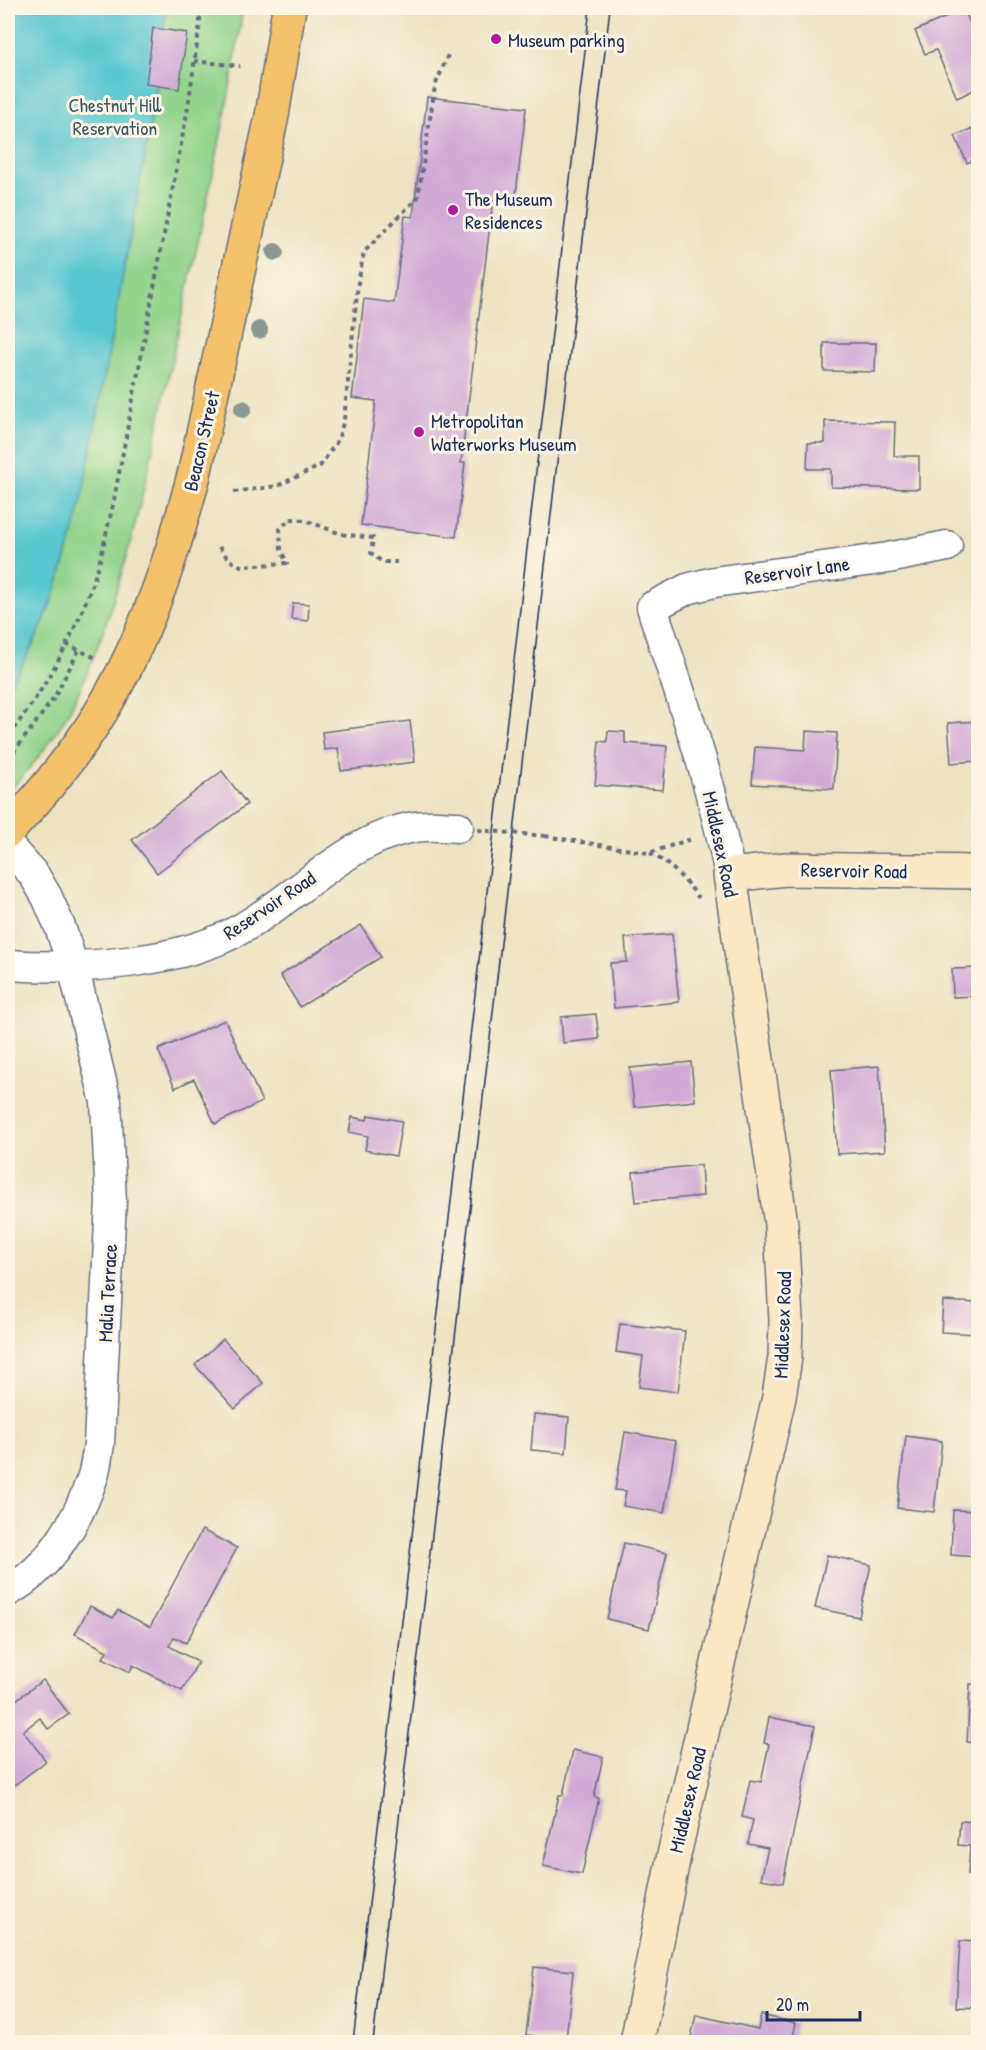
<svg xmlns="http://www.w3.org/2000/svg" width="986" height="2050" font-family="'Patrick Hand',sans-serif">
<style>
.green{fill:#92d48c;stroke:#568275;stroke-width:1.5}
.water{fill:#5ac7d0;stroke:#3a7b97;stroke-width:1.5}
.building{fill:#d1abd5}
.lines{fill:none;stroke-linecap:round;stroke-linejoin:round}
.street-casing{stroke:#646e81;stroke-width:33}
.secondary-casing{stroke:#646e81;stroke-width:36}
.primary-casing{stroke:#646e81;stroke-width:36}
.path{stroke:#646e81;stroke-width:4;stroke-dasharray:4.5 4.5;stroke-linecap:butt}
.street{stroke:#fff;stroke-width:30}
.secondary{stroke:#fae7c3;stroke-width:33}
.primary{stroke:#f3c26a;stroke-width:33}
.tram{stroke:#1b2f5e;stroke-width:1.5}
.path-bridge{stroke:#646e81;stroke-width:4;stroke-dasharray:4.5 4.5;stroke-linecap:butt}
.tree{fill:#8a9792}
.poi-dot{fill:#b5179e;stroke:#fcf5e5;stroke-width:2}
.labels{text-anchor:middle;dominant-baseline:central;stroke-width:6;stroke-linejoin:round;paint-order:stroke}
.poi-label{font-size:20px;fill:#1b2f5e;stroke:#fcf5e5;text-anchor:start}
.park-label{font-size:20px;fill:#39586a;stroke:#fcf5e5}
.street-label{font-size:20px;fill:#1b2f5e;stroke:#fcf5e5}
</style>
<rect width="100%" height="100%" fill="#fcf5e5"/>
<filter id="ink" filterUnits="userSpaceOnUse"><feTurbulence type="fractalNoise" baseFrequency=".0167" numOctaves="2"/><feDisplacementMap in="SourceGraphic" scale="12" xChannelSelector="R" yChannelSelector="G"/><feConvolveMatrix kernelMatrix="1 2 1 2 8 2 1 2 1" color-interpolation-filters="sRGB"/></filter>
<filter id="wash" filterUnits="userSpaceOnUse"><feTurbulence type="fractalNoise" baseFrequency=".008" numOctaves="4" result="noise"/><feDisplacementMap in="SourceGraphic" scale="24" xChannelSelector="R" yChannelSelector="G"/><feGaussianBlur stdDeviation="1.35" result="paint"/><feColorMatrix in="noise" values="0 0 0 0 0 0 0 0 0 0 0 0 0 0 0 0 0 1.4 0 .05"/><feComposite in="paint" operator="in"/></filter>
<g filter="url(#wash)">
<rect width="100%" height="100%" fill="#ede3c2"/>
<path class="green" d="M8 8H243C228 114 203 218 180 323 160 414 143 506 115 595 102 637 87 679 66 717 51 742 28 771 8 792Z"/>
<path class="water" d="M8 8H166L155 101 81 504C63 573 47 628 8 688Z"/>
<g id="blocks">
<g class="building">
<path d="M964 9 978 42V88L957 98 936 50 925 54 915 31Z"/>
<path d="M153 28 187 33 179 89 146 84Z"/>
<path d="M427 97 526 108 515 203 493 200 461 463H465L456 537 361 525 376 401 352 398 364 299 394 303 405 216 413 217Z"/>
<path d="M978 126V158L967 163 955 136Z"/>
<path d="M824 343H876L875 372 824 371Z"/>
<path d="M825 421 895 422 894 456H919V489L831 487V469H807L808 443H825Z"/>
<path d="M293 603 309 604 308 621 291 619Z"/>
<path d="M410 721 415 762 341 771 338 748 324 750 322 732Z"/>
<path d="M978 721V761L951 763 948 723Z"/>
<path d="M608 731 625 732V743L667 746 663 790 595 785 599 741 607 742Z"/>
<path d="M806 731 837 733 834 789 752 784 755 747 805 750Z"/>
<path d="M222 771 247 804 157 873 132 840Z"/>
<path d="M361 925 381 957 300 1007 280 975Z"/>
<path d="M672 934 679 1002 614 1008 610 963 627 962 625 938Z"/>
<path d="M978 968V996L953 997 952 969Z"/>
<path d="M596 1014 599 1039 563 1043 561 1017Z"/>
<path d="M225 1020 262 1102 215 1124 194 1079 175 1088 158 1050Z"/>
<path d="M691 1062 695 1101 634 1107 630 1068Z"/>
<path d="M879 1066 885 1151 837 1154 831 1070Z"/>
<path d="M368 1115 402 1121 396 1156 365 1150 368 1136 349 1132 352 1117 367 1120Z"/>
<path d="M701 1165 703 1196 636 1202 633 1172Z"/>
<path d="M943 1301 978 1303V1334L941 1332Z"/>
<path d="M620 1324 685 1331 678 1392 639 1387 643 1356 616 1352Z"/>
<path d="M223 1339 263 1383 235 1409 195 1365Z"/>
<path d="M534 1414 569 1417 566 1453 531 1450Z"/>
<path d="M625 1432 676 1441 664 1513 623 1506 626 1491 615 1490Z"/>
<path d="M906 1436 942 1441 934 1512 897 1508Z"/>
<path d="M953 1510 978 1511V1557L951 1555Z"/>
<path d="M202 1530 237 1548 186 1643 174 1637 169 1646 198 1662 182 1691 133 1665 130 1672 103 1658 107 1651 75 1634 90 1606 113 1618 118 1610 150 1627Z"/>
<path d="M624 1543 667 1553 649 1629 607 1619Z"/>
<path d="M827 1555 871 1565 859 1617 815 1608Z"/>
<path d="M43 1680 69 1714 48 1729 40 1718 23 1731 46 1761 8 1790V1706Z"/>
<path d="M970 1684H978V1743L967 1742Z"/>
<path d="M769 1717 815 1726 783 1883 761 1879 768 1848 748 1844 753 1820 742 1817 750 1780 761 1782 769 1744 764 1743Z"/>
<path d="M573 1750 603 1757 594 1797 599 1798 582 1874 543 1866 559 1795H563Z"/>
<path d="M960 1821 978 1822V1876L968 1875 970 1846 958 1845Z"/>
<path d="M960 1941 978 1942V2008L956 2007Z"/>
<path d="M534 1967 573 1971 566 2040 526 2035Z"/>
<path d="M696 2015 758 2029 761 2015 796 2023 792 2042H690Z"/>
</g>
</g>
</g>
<g filter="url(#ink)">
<use href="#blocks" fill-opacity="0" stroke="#646e81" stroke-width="1.5"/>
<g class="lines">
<g class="street-casing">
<g id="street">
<path d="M8 846 34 875 47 897 60 927 73 966 106 1102 111 1201 99 1444C97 1455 96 1466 93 1476 78 1521 50 1568 8 1591"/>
<path d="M730 875C713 784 680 696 652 607L687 589 714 582 888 558 947 546"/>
<path d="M8 965C78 970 183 964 244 927 300 895 358 829 426 826 437 825 448 827 458 827"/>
</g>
</g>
<g class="secondary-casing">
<path id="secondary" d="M637 2042 674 1855 779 1397 785 1357 786 1320 781 1224 730 875 786 869 978 872"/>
</g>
<g class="primary-casing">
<path id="primary" d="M8 831C47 789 84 744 112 693 150 625 174 550 194 475L272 116 289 8"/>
</g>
<g class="path">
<path d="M467 17 470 8"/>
<path d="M194 61 240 66"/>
<path d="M234 492 277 486 320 466 338 440 344 420 358 283 364 252 418 197 435 86 448 55"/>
<path d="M219 547 229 560 241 566 287 563 281 550 280 529 290 519 305 520 341 534 373 538 371 553 382 562H397"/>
<path d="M66 644 96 658"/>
<path d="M8 736C48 686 80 626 99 564 104 545 108 525 113 505L188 107 200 23V8"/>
<path d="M8 760 54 698 79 650"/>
<path d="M545 836 649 853 691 839"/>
<path d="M650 853C671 864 685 880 699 898"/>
</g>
<use href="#street" class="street"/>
<use href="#secondary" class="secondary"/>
<use href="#primary" class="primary"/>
<g class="tram">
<path d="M353 2042 590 8"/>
<path d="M373 2042 610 8"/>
</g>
<path class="path-bridge" d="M478 830 545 836"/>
</g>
<g class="tree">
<circle cx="275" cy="252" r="9"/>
<circle cx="259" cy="330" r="9"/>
<circle cx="243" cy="409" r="9"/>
</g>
</g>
<g class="poi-dot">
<circle cx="496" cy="39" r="6"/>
<circle cx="453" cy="210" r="6"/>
<circle cx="419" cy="432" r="6"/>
</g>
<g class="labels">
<g class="poi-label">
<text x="508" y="39">Museum parking</text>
<text x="465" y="198">The Museum<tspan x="465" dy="23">Residences</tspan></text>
<text x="431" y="420">Metropolitan<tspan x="431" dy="23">Waterworks Museum</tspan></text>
</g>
<g class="park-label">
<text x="115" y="104">Chestnut Hill<tspan x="115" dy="23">Reservation</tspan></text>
</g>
<g class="street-label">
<text transform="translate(201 441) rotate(-77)">Beacon Street</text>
<text transform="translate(797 570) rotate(-8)">Reservoir Lane</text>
<text transform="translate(721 844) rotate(78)">Middlesex Road</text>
<text transform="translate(854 870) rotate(1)">Reservoir Road</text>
<text transform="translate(269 905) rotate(-34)">Reservoir Road</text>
<text transform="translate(107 1293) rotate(-87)">Malia Terrace</text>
<text transform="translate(782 1325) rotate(-88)">Middlesex Road</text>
<text transform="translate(687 1800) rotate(-77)">Middlesex Road</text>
</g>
</g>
<rect width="986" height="2050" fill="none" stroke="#fcf5e5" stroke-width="30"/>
<path d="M767 2011v9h93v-9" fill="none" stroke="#1b2f5e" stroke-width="3"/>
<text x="776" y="2011" font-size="18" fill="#1b2f5e" stroke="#fcf5e5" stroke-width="4.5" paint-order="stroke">20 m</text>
</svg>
